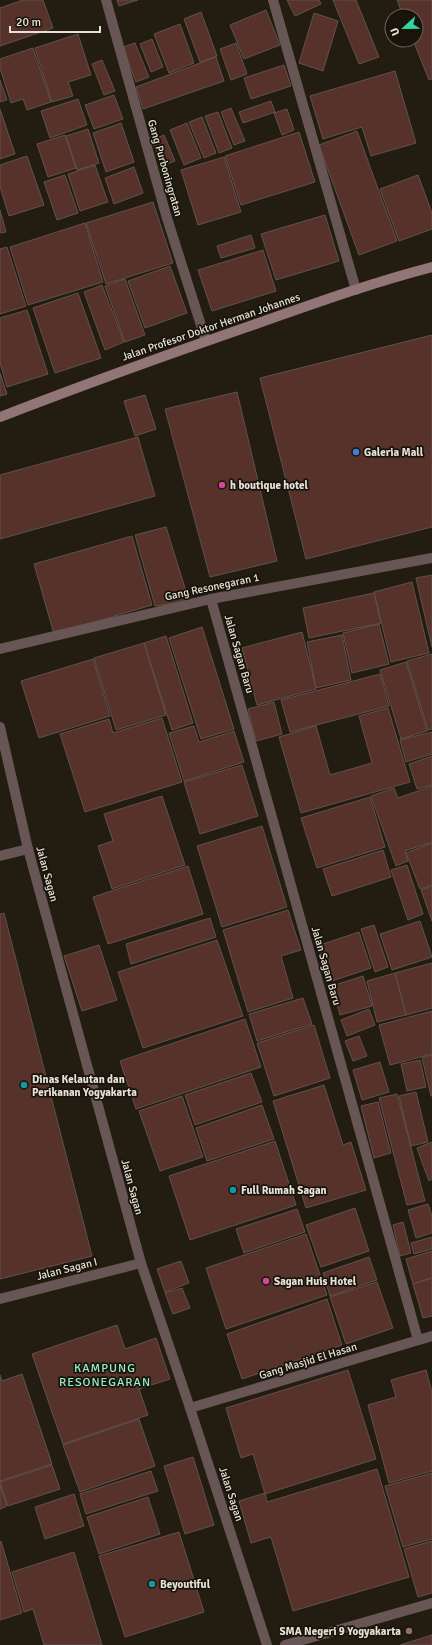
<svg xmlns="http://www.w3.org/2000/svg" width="432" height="1645" font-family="Signika,sans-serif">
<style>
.building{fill:#56322a;stroke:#61514e}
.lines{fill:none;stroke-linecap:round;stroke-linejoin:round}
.lane{stroke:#685656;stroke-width:10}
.street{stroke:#685656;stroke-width:10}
.secondary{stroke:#927577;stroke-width:10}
.shop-dot{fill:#3f7fe0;stroke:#191409;stroke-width:1.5}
.hotel-dot{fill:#d1479c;stroke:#191409;stroke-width:1.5}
.culture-dot{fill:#0f9aa8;stroke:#191409;stroke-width:1.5}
.education-dot{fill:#8d6e63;stroke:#191409;stroke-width:1.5}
.labels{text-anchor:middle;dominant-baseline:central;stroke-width:3.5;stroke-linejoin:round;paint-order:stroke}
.street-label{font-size:11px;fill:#e6e2db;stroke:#191409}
.poi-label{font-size:11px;font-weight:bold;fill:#e6e2db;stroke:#191409;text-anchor:start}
.neighbourhood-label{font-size:12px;letter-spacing:1px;fill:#94efce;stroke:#191409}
</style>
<rect width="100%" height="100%" fill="#231d11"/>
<g class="building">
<path d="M23 0H43L53 28 0 46V8Z"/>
<path d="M117 0H138L119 6Z"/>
<path d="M287 0H319L321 4 295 16Z"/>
<path d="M333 0H356L379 57 359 64Z"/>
<path d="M397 0H432V79L429 80 413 40H416V16H403Z"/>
<path d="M266 10 280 45 244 59 230 25Z"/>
<path d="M201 12 217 56 200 62 184 19Z"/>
<path d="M314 13 338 21 323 71 299 63Z"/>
<path d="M180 24 194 63 169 73 154 34Z"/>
<path d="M78 34 91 75 68 82 73 96 52 102 35 48Z"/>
<path d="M152 39 163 67 151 72 140 44Z"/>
<path d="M135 43 149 77 136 82 123 47Z"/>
<path d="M236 43 247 74 231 80 220 49Z"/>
<path d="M33 48 51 102 27 110 23 99 11 103 0 68V59Z"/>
<path d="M216 57 224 81 143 109 136 87Z"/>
<path d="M102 60 115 91 104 95 92 64Z"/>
<path d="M284 65 291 86 251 99 244 78Z"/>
<path d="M395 71 416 143 371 156 362 127 323 139 310 96Z"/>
<path d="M0 80 7 100 0 102Z"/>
<path d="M114 95 123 119 94 129 85 105Z"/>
<path d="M78 99 87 125 50 138 41 111Z"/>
<path d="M271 101 275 112 243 123 239 112Z"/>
<path d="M231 108 245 141 234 145 221 112Z"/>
<path d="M0 109 15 154 0 159Z"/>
<path d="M287 109 294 130 282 135 274 113Z"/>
<path d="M218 112 232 148 219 153 205 116Z"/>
<path d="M202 117 216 153 204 158 189 122Z"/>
<path d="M121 123 134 162 106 172 93 133Z"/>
<path d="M187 123 201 158 184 165 170 130Z"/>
<path d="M88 129 99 163 77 170 66 136Z"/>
<path d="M357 131 397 241 359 255 319 145Z"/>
<path d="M299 132 315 182 241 205 225 156Z"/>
<path d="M65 135 76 168 48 177 37 144Z"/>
<path d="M164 135 175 161 162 166 152 140Z"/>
<path d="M27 156 44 205 9 216 0 187V165Z"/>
<path d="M224 157 241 212 198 225 181 170Z"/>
<path d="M95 165 108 202 80 211 68 174Z"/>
<path d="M134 167 143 193 114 204 105 178Z"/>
<path d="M65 175 78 213 57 220 44 182Z"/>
<path d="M418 175 432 213V229L399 241 380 189Z"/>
<path d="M153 202 173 263 106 284 86 223Z"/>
<path d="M0 210 6 232 0 233Z"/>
<path d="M325 215 339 261 276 280 261 234Z"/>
<path d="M85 223 103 282 28 305 10 247Z"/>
<path d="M251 235 255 248 221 258 217 246Z"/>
<path d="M7 247 26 306 0 314V249Z"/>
<path d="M263 250 276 291 212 311 198 270Z"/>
<path d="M170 266 187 313 145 328 128 281Z"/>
<path d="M125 279 145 335 125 342 105 286Z"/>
<path d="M102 285 124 342 105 350 84 292Z"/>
<path d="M78 293 101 358 55 373 33 308Z"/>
<path d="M27 310 48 374 7 387 0 363V318Z"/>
<path d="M432 335V527L306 559 260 378Z"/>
<path d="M0 373 7 394 0 396Z"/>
<path d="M237 392 277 561 210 577 165 409Z"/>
<path d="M145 395 156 429 135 436 124 401Z"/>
<path d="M138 437 155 496 0 539V475Z"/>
<path d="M166 527 189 601 155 606 135 535Z"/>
<path d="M132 536 152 605 54 634 34 564Z"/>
<path d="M432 575V647L416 578Z"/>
<path d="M412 582 429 653 391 662 374 592Z"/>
<path d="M374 593 381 623 309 638 303 608Z"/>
<path d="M379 624 389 664 352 673 343 633Z"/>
<path d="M202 627 234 729 201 739 169 638Z"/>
<path d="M302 632 316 689 257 705 242 648Z"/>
<path d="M342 635 351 680 316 688 307 642Z"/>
<path d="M166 636 193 723 172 730 144 643Z"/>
<path d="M144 643 166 715 116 730 94 658Z"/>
<path d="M432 654V729L428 730 407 661Z"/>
<path d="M93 659 110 716 39 738 21 681Z"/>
<path d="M406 662 427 731 401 739 380 670Z"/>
<path d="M380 674 389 706 290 732 281 700Z"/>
<path d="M274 702 282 734 256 741 248 709Z"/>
<path d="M388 708 410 782 301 813 279 737 316 726 330 775 372 763 359 716Z"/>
<path d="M162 718 182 782 85 812 60 734 109 719 113 733Z"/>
<path d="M194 726 199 742 234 731 244 762 184 781 169 733Z"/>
<path d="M432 732V754L406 762 400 740Z"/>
<path d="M432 756V785L417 789 409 764Z"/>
<path d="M242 765 258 816 200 834 184 782Z"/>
<path d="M432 786V842L405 851 408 861 396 866 371 796 394 788 398 798Z"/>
<path d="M162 796 185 865 112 889 98 846 113 841 104 814Z"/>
<path d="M370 797 385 847 317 868 301 818Z"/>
<path d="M262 826 287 907 222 927 197 846Z"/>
<path d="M432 843V885L420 889 406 853Z"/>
<path d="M383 850 391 877 332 896 323 869Z"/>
<path d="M407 865 423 914 408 920 391 870Z"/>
<path d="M188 866 203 914 108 944 93 897Z"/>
<path d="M432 886V921L421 890Z"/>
<path d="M288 910 301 950 281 956 293 998 248 1012 223 930Z"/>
<path d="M4 913 92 1256 0 1279V914Z"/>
<path d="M210 918 216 937 131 964 126 944Z"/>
<path d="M420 921 432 957 392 970 380 934Z"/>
<path d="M374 925 388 967 375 972 361 929Z"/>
<path d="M359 932 371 968 329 982 317 946Z"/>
<path d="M217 940 243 1016 143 1048 118 972Z"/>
<path d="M99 945 117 1000 82 1011 64 956Z"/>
<path d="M432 963V1008L406 1015 395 973Z"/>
<path d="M395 973 406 1015 377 1022 367 981Z"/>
<path d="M363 976 372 1006 340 1015 332 986Z"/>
<path d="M303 998 312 1024 257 1041 249 1014Z"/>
<path d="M369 1009 375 1025 347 1036 341 1020Z"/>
<path d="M432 1011V1054L390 1065 379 1025Z"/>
<path d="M245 1019 261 1067 136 1109 120 1061Z"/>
<path d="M314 1025 330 1078 274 1096 257 1043Z"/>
<path d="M359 1036 367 1056 353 1061 345 1041Z"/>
<path d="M432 1055V1096H431L422 1058Z"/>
<path d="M420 1060 426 1087 407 1091 401 1064Z"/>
<path d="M380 1062 389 1092 362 1100 353 1070Z"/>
<path d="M251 1073 262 1102 195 1125 185 1095Z"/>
<path d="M324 1085 343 1145 351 1142 366 1190 306 1208 273 1101Z"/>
<path d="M416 1092 428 1142 411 1146 399 1096Z"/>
<path d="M397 1094 425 1201 407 1205 379 1098Z"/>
<path d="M182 1096 203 1157 160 1171 139 1111Z"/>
<path d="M378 1102 391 1153 374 1158 361 1106Z"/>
<path d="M262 1105 274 1139 207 1161 196 1128Z"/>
<path d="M275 1141 296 1205 190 1240 169 1176Z"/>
<path d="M432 1142V1179L429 1181 417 1148Z"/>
<path d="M428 1204 432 1216V1233L416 1238 408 1210Z"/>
<path d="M355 1208 369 1251 321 1267 306 1225Z"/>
<path d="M297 1209 305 1232 244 1253 236 1229Z"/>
<path d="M403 1222 411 1253 400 1256 393 1225Z"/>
<path d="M306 1234 327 1295 226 1329 206 1268Z"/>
<path d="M432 1237V1249L414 1254 411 1243Z"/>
<path d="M432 1251V1278L413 1284 406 1259Z"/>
<path d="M369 1257 377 1280 330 1296 323 1273Z"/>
<path d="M181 1261 189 1283 165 1292 157 1269Z"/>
<path d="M432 1278V1316L423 1318 413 1284Z"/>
<path d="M377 1282 393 1328 346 1344 330 1297Z"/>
<path d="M182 1288 190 1308 173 1314 165 1293Z"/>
<path d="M327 1299 342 1345 242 1379 227 1334Z"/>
<path d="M117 1325 125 1349 156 1338 170 1379 139 1389 148 1415 63 1444 32 1354Z"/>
<path d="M348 1370 376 1459 265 1494 253 1454 241 1458 226 1408Z"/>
<path d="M426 1370 432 1392V1471L389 1483 368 1405 396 1397 391 1380Z"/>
<path d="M22 1374 52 1464 0 1481V1375L2 1381Z"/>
<path d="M139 1419 155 1466 80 1492 63 1445Z"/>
<path d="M193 1457 214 1525 185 1534 164 1466Z"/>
<path d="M52 1465 60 1489 8 1506 0 1482Z"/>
<path d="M377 1469 409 1577 293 1611 271 1537 251 1543 239 1501 265 1493 267 1502Z"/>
<path d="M151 1471 158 1491 86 1514 80 1494Z"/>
<path d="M432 1473V1539L403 1547 385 1486Z"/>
<path d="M0 1485 7 1506 0 1509Z"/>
<path d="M74 1494 84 1526 45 1539 35 1507Z"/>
<path d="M148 1497 160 1534 99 1554 87 1517Z"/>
<path d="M179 1532 204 1612 125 1637 99 1556Z"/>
<path d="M1 1541 22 1613 0 1620V1542Z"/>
<path d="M432 1541V1593L418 1597 404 1549Z"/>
<path d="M74 1552 102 1645H44L33 1609 24 1612 12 1572Z"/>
<path d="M432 1635V1645H400Z"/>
</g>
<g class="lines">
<g class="lane">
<path d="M0 649 211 599 418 1340"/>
<path d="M190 1408 432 1336"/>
</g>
<g class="street">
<path d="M106 0 166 215 206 341"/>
<path d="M273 0 356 290"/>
<path d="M211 599 432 558"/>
<path d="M0 727 28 849 141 1263 190 1408 267 1645"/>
<path d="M0 856 28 849"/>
<path d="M0 1299 141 1263"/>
<path d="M285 1645 432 1603"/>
</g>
<path class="secondary" d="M0 417C83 385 166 355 250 326 310 305 370 283 432 267"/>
</g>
<circle class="shop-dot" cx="356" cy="452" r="4"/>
<g class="hotel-dot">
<circle cx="222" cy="485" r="4"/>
<circle cx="266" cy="1281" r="4"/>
</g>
<g class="culture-dot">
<circle cx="24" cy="1085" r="4"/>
<circle cx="233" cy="1190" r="4"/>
<circle cx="152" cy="1584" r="4"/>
</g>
<circle class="education-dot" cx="409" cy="1631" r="4"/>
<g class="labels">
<g class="street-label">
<text transform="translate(165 168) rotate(74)">Gang Purboningratan</text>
<text transform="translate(211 327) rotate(-19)">Jalan Profesor Doktor Herman Johannes</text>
<text transform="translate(212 587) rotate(-12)">Gang Resonegaran 1</text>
<text transform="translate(239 654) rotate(74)">Jalan Sagan Baru</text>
<text transform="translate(47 874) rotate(75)">Jalan Sagan</text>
<text transform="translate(326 966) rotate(74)">Jalan Sagan Baru</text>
<text transform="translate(132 1187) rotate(75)">Jalan Sagan</text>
<text transform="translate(67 1269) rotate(-14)">Jalan Sagan I</text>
<text transform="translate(308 1361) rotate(-17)">Gang Masjid El Hasan</text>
<text transform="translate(231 1494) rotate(72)">Jalan Sagan</text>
</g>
<g class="poi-label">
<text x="364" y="452">Galeria Mall</text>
<text x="230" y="485">h boutique hotel</text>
<text x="32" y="1079">Dinas Kelautan dan<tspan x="32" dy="13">Perikanan Yogyakarta</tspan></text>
<text x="241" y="1190">Full Rumah Sagan</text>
<text x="274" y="1281">Sagan Huis Hotel</text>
<text x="160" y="1584">Beyoutiful</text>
<text x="401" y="1631" text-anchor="end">SMA Negeri 9 Yogyakarta</text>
</g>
<g class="neighbourhood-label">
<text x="105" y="1368">KAMPUNG<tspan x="105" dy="14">RESONEGARAN</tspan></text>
</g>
</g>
<g transform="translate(404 28) rotate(248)"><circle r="19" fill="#191409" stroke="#6b665d"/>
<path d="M0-3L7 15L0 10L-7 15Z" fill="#35d4a7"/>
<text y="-6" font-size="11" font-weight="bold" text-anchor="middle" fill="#e6e2db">U</text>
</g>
<path d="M10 26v6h90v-6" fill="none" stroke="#e6e2db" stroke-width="2"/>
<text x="16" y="26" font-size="12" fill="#e6e2db" stroke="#191409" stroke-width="3" paint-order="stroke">20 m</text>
</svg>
